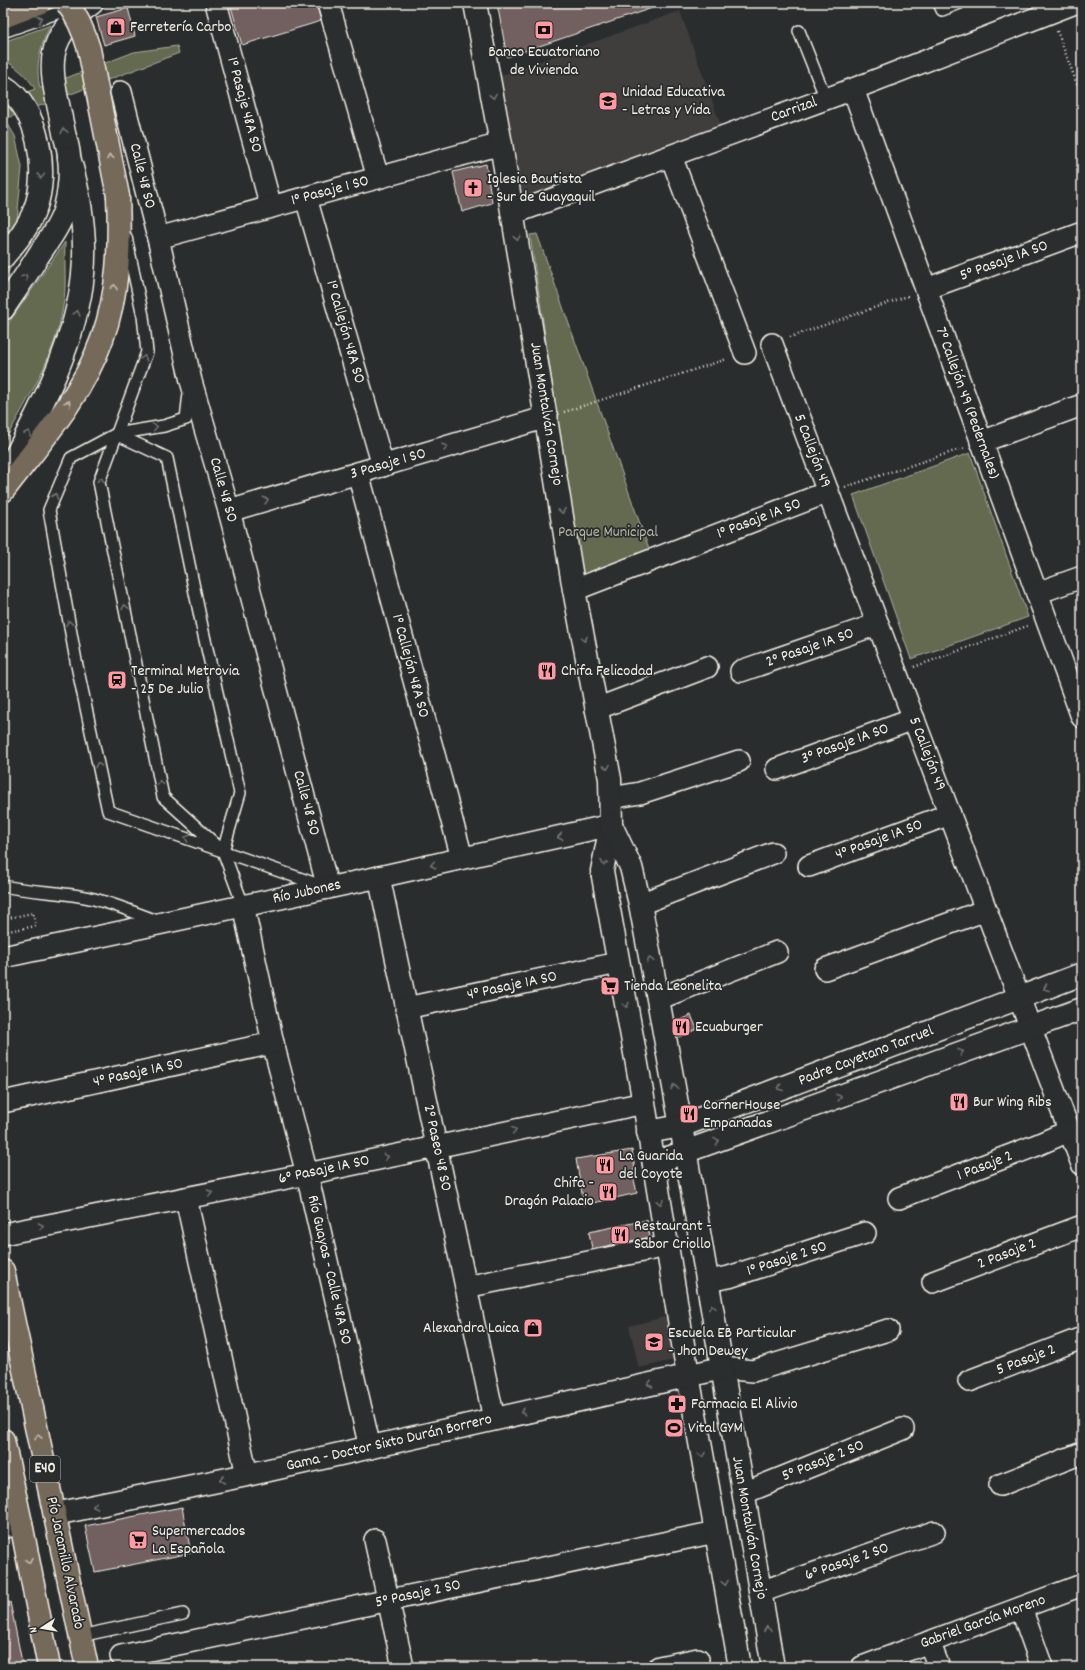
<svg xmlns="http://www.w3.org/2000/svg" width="1085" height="1670" font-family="Dekko,sans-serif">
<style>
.built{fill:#403c3c}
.green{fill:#636b50;stroke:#acae9c}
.building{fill:#725f5e;stroke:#f4f1e8}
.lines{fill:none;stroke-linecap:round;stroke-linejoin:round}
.lane-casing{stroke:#f4f1e8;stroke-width:14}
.street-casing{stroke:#f4f1e8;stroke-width:24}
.secondary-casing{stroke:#f4f1e8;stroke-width:25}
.primary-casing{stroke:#f4f1e8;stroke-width:25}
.highway-casing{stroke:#f4f1e8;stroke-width:25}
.path{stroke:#f4f1e8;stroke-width:2.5;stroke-dasharray:1 3;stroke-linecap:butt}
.lane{stroke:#2a2d2e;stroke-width:11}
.street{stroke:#2a2d2e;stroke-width:21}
.secondary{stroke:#2a2d2e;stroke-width:22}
.primary{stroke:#746a5a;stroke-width:22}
.highway{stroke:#746a5a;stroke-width:22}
.highway-bridge-casing{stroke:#f4f1e8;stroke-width:25;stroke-linecap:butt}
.highway-bridge{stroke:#746a5a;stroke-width:22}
.oneway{stroke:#71726f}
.oneway2{stroke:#c1bbaf}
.labels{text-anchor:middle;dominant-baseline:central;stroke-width:3.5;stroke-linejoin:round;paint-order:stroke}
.shield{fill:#2a2d2e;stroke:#b7b6b0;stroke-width:1}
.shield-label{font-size:15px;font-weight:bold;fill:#f4f1e8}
.poi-label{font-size:16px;fill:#f4f1e8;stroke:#2a2d2e;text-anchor:start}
.street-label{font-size:16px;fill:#f4f1e8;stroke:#2a2d2e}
.park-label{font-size:16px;fill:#b3b5a4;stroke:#2a2d2e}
</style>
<rect width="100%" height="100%" fill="#2a2d2e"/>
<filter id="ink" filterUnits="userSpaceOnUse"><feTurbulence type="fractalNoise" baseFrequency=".025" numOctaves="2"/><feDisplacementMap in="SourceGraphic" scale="8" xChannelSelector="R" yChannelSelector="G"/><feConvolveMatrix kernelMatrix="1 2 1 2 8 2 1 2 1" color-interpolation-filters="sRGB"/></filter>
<g filter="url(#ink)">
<g class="built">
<path d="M680 11 721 126 522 203 499 76Z"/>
<path d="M668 1316 678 1359 639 1368 629 1326Z"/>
</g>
<g class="green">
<path d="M51 25C40 45 35 65 40 88L134 52 177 46 179 53 5 119 15 136 22 167 13 264 3 280V101L35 89C27 75 16 67 3 59V42Z"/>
<path d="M537 234 649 549 582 580 530 235Z"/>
<path d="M65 242C64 262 67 287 63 307 55 357 27 400 3 444V331Z"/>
<path d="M970 453 1028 617 911 659 853 495Z"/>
</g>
<g class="building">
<path d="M230 3H316L321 21 242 45Z"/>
<path d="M497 3H658V6L507 57Z"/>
<path d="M128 8 135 36 104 45 96 17Z"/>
<path d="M486 164 492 203 462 212 453 172Z"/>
<path d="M691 1015 697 1029 679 1037 675 1022Z"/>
<path d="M632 1150 635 1170 632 1171 637 1193 584 1205 576 1159Z"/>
<path d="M647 1220 650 1237 592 1249 589 1232Z"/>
<path d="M182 1507 191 1553 95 1572 85 1526Z"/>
<path d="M10 1602 23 1667H3V1603Z"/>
</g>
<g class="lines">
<g class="lane-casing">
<g id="lane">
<path d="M939 3 942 10 960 3"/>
<path d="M799 31 826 99"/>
<path d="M3 32 74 7"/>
<path d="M126 237 143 316 147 352 99 482 163 797 223 851 243 905"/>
<path d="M189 393 186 419 164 426 116 434 71 458 49 510 76 661 108 811 322 886"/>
<path d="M116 434 167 458 203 631 240 793 223 851"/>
<path d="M3 886C28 891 53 892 79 896 105 900 133 912 157 921"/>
<path d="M80 1636 183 1614"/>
</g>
</g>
<g class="street-casing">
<g id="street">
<path d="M216 3 271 207"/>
<path d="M328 3 378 178"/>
<path d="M853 89 1082 717"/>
<path d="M121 92 158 238 191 381 229 511 328 888"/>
<path d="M671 156 745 353"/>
<path d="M306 198 383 466"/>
<path d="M512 214 853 89 1075 3"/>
<path d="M158 238 501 144"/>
<path d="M926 289 1082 232"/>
<path d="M772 344 1082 1164"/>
<path d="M981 442 1082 405"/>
<path d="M358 473 462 858"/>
<path d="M229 511 547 417"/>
<path d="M574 590 828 492"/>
<path d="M1037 593 1082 577"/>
<path d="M741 671 878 624"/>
<path d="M596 709 707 667"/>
<path d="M777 769 914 719"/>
<path d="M611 798 640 793 739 761"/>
<path d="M809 866 950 814"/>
<path d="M379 877 494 1419"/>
<path d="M640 904 773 853"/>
<path d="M243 905 273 1043 307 1174 370 1448"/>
<path d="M3 957 379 877 611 825"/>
<path d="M825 969 986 910"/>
<path d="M658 999 777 952"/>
<path d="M406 1008 618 963"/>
<path d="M3 1102 273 1043"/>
<path d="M186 1198 247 1475"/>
<path d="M899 1198 1037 1145 1069 1131"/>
<path d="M3 1234 307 1174 644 1103"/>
<path d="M707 1281 729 1277 865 1233"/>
<path d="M933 1282 1082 1226"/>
<path d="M466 1287 667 1246"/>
<path d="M722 1368 753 1371 888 1330"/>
<path d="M969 1381 1082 1338"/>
<path d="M1000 1485 1082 1453"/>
<path d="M744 1493 903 1429"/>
<path d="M375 1540 403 1667"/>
<path d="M760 1592 934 1532"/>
<path d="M1021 1608 1042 1667"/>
<path d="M929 1642 939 1667"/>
<path d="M121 1656 716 1532"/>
<path d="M659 1667 698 1659"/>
<path d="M862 1667 1082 1585"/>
</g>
</g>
<g class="secondary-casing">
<g id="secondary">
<path d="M475 3 501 144 574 590 610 779 611 825 602 871 644 1103 688 1375 740 1667"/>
<path d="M3 86C39 107 49 172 35 209 28 228 16 242 3 257"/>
<path d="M3 309C15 291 27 274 38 256 48 241 60 226 65 208 69 192 71 173 69 157 69 149 66 141 64 133 53 75 36 43 92 3"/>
<path d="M3 480C36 417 76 346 83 274 87 235 80 195 69 157"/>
<path d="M611 825 631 867 640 904 658 999 681 1126 773 1667"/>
<path d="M648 1132 681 1126 1082 974"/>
<path d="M654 1163 1082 1009"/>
<path d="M55 1514 247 1475 722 1368"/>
<path d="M3 1527 21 1523"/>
</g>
</g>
<g class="primary-casing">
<path id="primary" d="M3 17 39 3"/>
</g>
<g class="highway-casing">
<g id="highway">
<path d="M3 491C39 444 82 396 102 339 119 293 120 244 118 196"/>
<path d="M3 1271 87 1667"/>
<path d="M3 1440 21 1523 49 1667"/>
</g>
</g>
<g class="path">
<path d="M1057 31 1082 97"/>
<path d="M790 337 908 296"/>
<path d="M564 412 727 359"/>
<path d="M845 487 964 448"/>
<path d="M914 667 1030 625"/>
<path d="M3 919 33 913 36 926 3 932"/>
</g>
<use href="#lane" class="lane"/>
<use href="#street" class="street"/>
<use href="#secondary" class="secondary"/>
<use href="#primary" class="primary"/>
<use href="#highway" class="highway"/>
<g class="highway-bridge-casing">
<path id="highway-bridge" d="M67 3C78 17 84 32 89 49L118 196"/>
</g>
<use href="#highway-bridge" class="highway-bridge"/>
</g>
<defs><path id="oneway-chevron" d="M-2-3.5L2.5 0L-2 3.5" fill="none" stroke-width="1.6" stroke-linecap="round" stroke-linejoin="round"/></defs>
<g class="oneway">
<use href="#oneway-chevron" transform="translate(40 19) rotate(-19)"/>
<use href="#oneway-chevron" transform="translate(493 96) rotate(80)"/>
<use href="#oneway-chevron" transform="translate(64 131) rotate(-102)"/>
<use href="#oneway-chevron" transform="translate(41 176) rotate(93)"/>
<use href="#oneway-chevron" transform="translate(517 238) rotate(80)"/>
<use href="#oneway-chevron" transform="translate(25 277) rotate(-56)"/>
<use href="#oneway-chevron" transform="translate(77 313) rotate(-75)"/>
<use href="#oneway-chevron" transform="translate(144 358) rotate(-72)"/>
<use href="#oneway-chevron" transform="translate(155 427) rotate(-10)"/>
<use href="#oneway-chevron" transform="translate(28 433) rotate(-65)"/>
<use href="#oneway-chevron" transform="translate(445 447) rotate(-16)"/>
<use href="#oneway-chevron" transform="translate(101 480) rotate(-81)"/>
<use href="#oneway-chevron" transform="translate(55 496) rotate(-68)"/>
<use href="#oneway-chevron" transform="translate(266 500) rotate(-16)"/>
<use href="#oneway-chevron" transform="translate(562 511) rotate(81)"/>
<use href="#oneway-chevron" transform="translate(125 607) rotate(-101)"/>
<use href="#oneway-chevron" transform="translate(69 623) rotate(-100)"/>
<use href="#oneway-chevron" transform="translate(584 639) rotate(80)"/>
<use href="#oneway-chevron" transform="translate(98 765) rotate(-102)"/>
<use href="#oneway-chevron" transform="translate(607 767) rotate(79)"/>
<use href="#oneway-chevron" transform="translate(160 783) rotate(-101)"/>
<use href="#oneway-chevron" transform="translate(560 837) rotate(168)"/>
<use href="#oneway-chevron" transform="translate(187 838) rotate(-161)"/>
<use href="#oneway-chevron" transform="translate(604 863) rotate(102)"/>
<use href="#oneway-chevron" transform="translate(433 865) rotate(167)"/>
<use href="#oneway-chevron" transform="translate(650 960) rotate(-101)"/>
<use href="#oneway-chevron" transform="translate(1046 988) rotate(159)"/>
<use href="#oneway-chevron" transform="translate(626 1005) rotate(80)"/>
<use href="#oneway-chevron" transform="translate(961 1052) rotate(-20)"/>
<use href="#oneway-chevron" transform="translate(674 1087) rotate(-100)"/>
<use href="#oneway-chevron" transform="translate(780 1088) rotate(159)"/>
<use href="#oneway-chevron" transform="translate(839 1097) rotate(-20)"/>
<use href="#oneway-chevron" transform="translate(514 1130) rotate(-12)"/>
<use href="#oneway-chevron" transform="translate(717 1141) rotate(-20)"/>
<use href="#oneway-chevron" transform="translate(386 1157) rotate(-12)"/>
<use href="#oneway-chevron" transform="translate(210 1193) rotate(-11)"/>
<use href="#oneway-chevron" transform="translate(660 1202) rotate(81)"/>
<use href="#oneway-chevron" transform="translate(41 1226) rotate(-11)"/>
<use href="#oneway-chevron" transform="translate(712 1307) rotate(-100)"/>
<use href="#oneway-chevron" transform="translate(650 1384) rotate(167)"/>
<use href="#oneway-chevron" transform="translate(523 1412) rotate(167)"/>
<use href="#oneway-chevron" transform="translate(702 1455) rotate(80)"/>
<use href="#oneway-chevron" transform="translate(222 1480) rotate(169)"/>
<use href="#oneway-chevron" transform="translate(95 1506) rotate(169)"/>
<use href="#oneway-chevron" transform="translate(725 1583) rotate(80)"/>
<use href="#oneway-chevron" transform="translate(767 1629) rotate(-99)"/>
</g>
<g class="oneway2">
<use href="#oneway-chevron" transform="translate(110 157) rotate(-101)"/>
<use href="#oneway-chevron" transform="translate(114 287) rotate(-79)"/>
<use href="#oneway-chevron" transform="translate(68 403) rotate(-56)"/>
<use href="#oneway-chevron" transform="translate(38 1437) rotate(-102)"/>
<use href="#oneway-chevron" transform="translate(29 1561) rotate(79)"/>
</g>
</g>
<defs>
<g id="shop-square" transform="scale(1)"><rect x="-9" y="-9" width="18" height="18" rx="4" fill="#ff9aa2" stroke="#2a2d2e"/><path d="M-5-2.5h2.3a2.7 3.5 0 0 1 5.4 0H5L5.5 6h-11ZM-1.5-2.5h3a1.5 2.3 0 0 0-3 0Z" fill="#111"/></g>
<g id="bank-square" transform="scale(1)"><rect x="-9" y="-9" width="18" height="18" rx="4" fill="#ff9aa2" stroke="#2a2d2e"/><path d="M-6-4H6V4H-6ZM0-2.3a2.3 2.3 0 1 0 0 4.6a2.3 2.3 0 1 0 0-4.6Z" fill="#111"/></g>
<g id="school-square" transform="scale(1)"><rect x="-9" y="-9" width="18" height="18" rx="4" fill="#ff9aa2" stroke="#2a2d2e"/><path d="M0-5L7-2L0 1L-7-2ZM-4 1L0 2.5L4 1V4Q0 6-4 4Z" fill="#111"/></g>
<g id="church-square" transform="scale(1)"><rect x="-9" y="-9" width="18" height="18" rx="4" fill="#ff9aa2" stroke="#2a2d2e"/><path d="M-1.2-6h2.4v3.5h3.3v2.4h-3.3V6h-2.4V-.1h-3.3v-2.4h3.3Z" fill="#111"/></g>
<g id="restaurant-square" transform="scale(1)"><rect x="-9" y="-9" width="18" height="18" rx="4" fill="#ff9aa2" stroke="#2a2d2e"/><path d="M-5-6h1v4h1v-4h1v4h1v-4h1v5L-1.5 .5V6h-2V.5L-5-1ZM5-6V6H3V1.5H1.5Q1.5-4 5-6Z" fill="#111"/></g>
<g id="station-square" transform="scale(1)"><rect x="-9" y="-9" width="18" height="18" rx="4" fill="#ff9aa2" stroke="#2a2d2e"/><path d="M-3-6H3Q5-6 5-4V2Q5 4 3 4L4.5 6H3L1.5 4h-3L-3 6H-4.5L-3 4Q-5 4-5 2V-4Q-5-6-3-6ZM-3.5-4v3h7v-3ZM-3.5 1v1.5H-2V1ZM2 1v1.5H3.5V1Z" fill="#111"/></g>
<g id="supermarket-square" transform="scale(1)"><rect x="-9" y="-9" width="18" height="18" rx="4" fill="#ff9aa2" stroke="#2a2d2e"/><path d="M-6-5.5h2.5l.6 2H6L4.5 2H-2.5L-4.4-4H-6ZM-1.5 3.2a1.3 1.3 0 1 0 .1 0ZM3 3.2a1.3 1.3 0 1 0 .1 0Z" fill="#111"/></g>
<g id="pharmacy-square" transform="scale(1)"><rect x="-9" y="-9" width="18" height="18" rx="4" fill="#ff9aa2" stroke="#2a2d2e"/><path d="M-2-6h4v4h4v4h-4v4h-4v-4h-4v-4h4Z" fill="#111"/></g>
<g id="stadium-square" transform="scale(1)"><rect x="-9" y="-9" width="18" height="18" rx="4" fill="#ff9aa2" stroke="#2a2d2e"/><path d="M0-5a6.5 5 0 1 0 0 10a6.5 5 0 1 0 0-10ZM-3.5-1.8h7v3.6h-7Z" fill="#111"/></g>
</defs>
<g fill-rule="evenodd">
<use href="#shop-square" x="116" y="27"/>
<use href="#bank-square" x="544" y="30"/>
<use href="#school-square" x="608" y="101"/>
<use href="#church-square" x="473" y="188"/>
<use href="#restaurant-square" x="547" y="671"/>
<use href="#station-square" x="117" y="680"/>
<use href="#supermarket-square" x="610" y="986"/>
<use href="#restaurant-square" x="681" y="1027"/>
<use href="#restaurant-square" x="959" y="1102"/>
<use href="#restaurant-square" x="689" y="1114"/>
<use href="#restaurant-square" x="605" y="1165"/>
<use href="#restaurant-square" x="608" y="1192"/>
<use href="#restaurant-square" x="620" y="1235"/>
<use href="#shop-square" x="533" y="1328"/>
<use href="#school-square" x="654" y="1342"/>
<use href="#pharmacy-square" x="677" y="1404"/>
<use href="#stadium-square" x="674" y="1428"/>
<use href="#supermarket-square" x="138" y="1540"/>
</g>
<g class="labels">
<rect class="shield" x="30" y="1456" width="30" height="26" rx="3"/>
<g class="shield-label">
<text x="45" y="1469">E40</text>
</g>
<g class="poi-label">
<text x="130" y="27">Ferretería Carbo</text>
<text x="544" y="52" text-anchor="middle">Banco Ecuatoriano<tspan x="544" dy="18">de Vivienda</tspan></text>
<text x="622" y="92">Unidad Educativa<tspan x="622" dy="18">- Letras y Vida</tspan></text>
<text x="487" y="179">Iglesia Bautista<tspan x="487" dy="18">- Sur de Guayaquil</tspan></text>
<text x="131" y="671">Terminal Metrovia<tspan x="131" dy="18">- 25 De Julio</tspan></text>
<text x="561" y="671">Chifa Felicodad</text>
<text x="624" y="986">Tienda Leonelita</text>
<text x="695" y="1027">Ecuaburger</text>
<text x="973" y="1102">Bur Wing Ribs</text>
<text x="703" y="1105">CornerHouse<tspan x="703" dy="18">Empanadas</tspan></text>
<text x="619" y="1156">La Guarida<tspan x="619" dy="18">del Coyote</tspan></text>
<text x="594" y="1183" text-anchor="end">Chifa -<tspan x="594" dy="18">Dragón Palacio</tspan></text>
<text x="634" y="1226">Restaurant -<tspan x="634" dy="18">Sabor Criollo</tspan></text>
<text x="519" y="1328" text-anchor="end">Alexandra Laica</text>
<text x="668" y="1333">Escuela EB Particular<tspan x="668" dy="18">- Jhon Dewey</tspan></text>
<text x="691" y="1404">Farmacia El Alivio</text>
<text x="688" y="1428">Vital GYM</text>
<text x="152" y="1531">Supermercados<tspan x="152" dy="18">La Española</tspan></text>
</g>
<g class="street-label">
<text transform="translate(244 105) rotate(75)">1° Pasaje 48A SO</text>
<text transform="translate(794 110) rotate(-20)">Carrizal</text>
<text transform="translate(142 176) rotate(76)">Calle 48 SO</text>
<text transform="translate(330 191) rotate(-15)">1° Pasaje 1 SO</text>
<text transform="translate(1004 261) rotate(-20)">5° Pasaje 1A SO</text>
<text transform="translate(345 332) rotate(74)">1° Callejón 48A SO</text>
<text transform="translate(967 403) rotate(70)">7° Callejón 49 (Pedernales)</text>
<text transform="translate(546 414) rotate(81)">Juan Montalván Cornejo</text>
<text transform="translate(812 451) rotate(69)">5 Callejón 49</text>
<text transform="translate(388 464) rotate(-16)">3 Pasaje 1 SO</text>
<text transform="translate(223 490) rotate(74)">Calle 48 SO</text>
<text transform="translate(759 519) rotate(-21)">1° Pasaje 1A SO</text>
<text transform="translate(810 648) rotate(-19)">2° Pasaje 1A SO</text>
<text transform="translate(410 666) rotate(75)">1° Callejón 48A SO</text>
<text transform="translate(845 744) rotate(-20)">3° Pasaje 1A SO</text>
<text transform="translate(927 754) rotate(69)">5 Callejón 49</text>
<text transform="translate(306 803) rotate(75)">Calle 48 SO</text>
<text transform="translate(879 840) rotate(-20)">4° Pasaje 1A SO</text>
<text transform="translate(307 892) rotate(-12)">Río Jubones</text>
<text transform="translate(512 986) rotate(-12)">4° Pasaje 1A SO</text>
<text transform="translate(866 1056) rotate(-21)">Padre Cayetano Tarruel</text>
<text transform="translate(138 1073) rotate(-12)">4° Pasaje 1A SO</text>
<text transform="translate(437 1148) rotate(78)">2° Paseo 48 SO</text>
<text transform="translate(985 1166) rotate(-21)">1 Pasaje 2</text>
<text transform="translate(324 1170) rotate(-12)">6° Pasaje 1A SO</text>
<text transform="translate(1007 1254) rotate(-21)">2 Pasaje 2</text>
<text transform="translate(787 1259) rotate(-18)">1° Pasaje 2 SO</text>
<text transform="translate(329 1270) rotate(77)">Río Guayas - Calle 48A SO</text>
<text transform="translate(1026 1360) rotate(-21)">5 Pasaje 2</text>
<text transform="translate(389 1443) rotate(-13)">Gama - Doctor Sixto Durán Borrero</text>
<text transform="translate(823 1461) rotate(-22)">5° Pasaje 2 SO</text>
<text transform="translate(749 1528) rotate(80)">Juan Montalván Cornejo</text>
<text transform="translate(847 1562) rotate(-19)">6° Pasaje 2 SO</text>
<text transform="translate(65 1563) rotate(78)">Pío Jaramillo Alvarado</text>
<text transform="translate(418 1594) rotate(-12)">5° Pasaje 2 SO</text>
<text transform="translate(983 1622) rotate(-20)">Gabriel García Moreno</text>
</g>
<g class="park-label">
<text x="608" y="532">Parque Municipal</text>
</g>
</g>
<rect width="1085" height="1670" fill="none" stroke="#2a2d2e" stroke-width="16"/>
<rect x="8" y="8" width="1069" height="1654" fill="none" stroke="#f4f1e8" stroke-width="1.5" filter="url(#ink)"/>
<g transform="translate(42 1628) rotate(258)" stroke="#2a2d2e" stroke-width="3" paint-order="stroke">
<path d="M0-3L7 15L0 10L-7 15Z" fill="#f4f1e8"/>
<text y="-6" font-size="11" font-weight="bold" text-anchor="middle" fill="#f4f1e8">N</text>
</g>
</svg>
